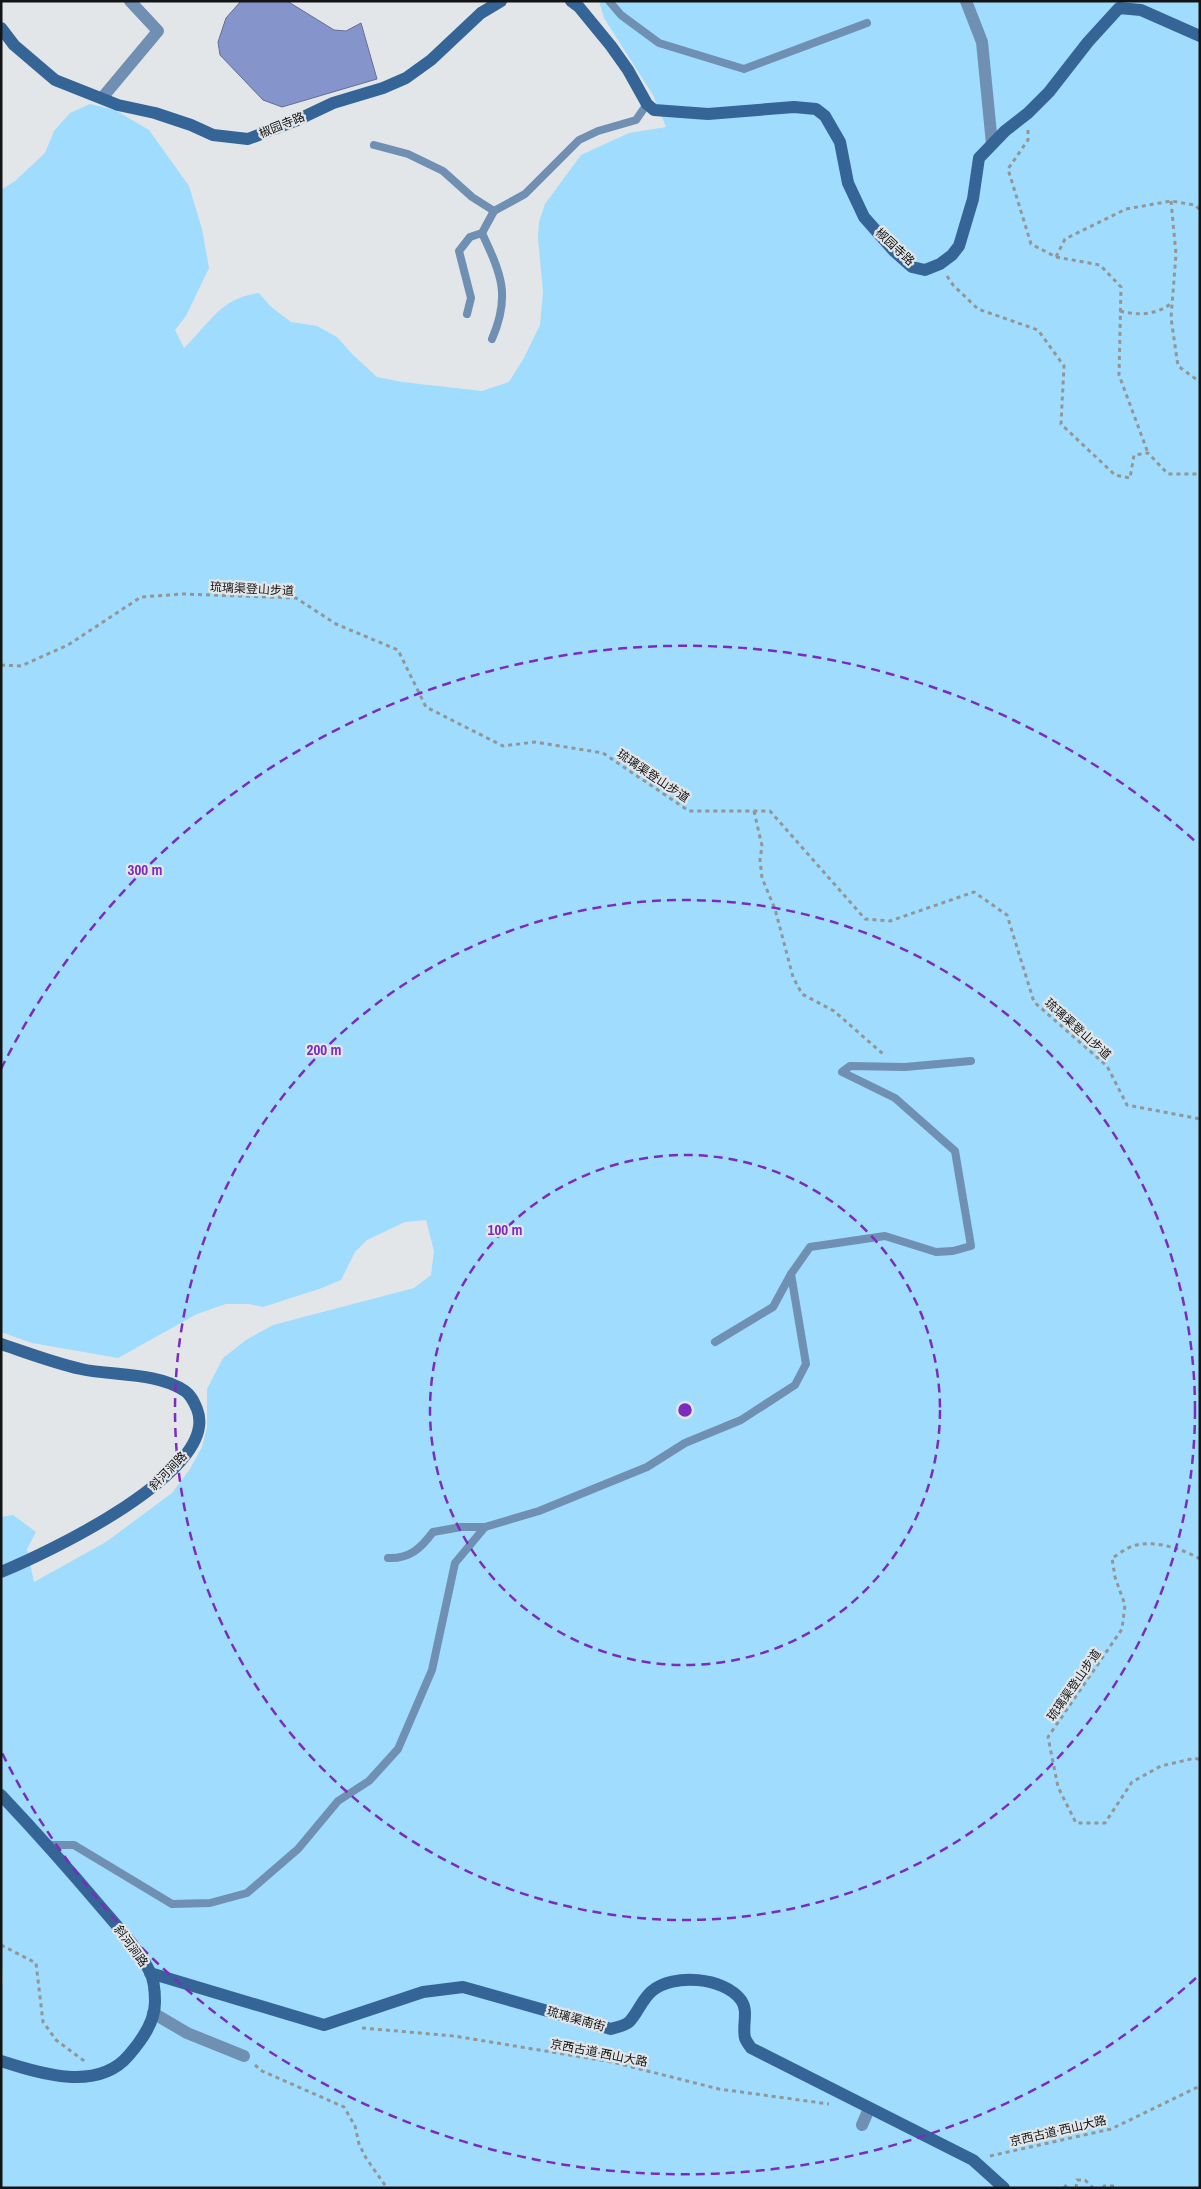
<svg xmlns="http://www.w3.org/2000/svg" width="1201" height="2189" font-family="'Archivo Narrow','Noto Sans SC',sans-serif">
<style>
.green{fill:#9fdcfd}
.water{fill:#8595cc;stroke:#636e95}
.lines{fill:none;stroke-linecap:round;stroke-linejoin:round}
.path{stroke:#939697;stroke-width:3;stroke-dasharray:4 4;stroke-linecap:butt}
.lane{stroke:#6f8fb3;stroke-width:8}
.street{stroke:#6f8fb3;stroke-width:12}
.secondary{stroke:#356497;stroke-width:12}
.ring{fill:none;stroke:#7b2cbf;stroke-width:2.5;stroke-dasharray:9 6}
.labels{text-anchor:middle;dominant-baseline:central;stroke-width:4.5;stroke-linejoin:round;paint-order:stroke}
.street-label{font-size:12px;fill:#131415;stroke:#e2e6e8}
.centre{fill:#7b2cbf;stroke:#e2e6e8;stroke-width:2.5}
.ring-label{font-size:15px;text-anchor:middle;font-weight:bold;fill:#7b2cbf;stroke:#e2e6e8;stroke-width:4.5;stroke-linejoin:round;paint-order:stroke}
</style>
<rect width="100%" height="100%" fill="#e2e6e8"/>
<path class="green" d="M599 1H1200V2188H1V1986L3 1982 1 1951V1517L13 1515 36 1532 27 1549 34 1582 106 1542 172 1493 190 1469 202 1447 207 1427V1389L223 1358 246 1340 273 1325 414 1288 431 1275 434 1251 426 1220 405 1222 367 1240 355 1252 341 1280 322 1288 263 1307 249 1304H226L197 1314 118 1358 32 1343 1 1332V190L15 181 45 153 54 131 70 113 90 104 115 110 149 130 189 186 202 229 209 268 186 316 175 330 184 348C210 323 220 298 259 293L270 306 291 322 317 326 337 337 352 354 377 377 402 382 482 391 509 382 524 358 540 325 543 292 538 238 539 222 545 204 581 155 629 133 666 127 653 95 604 18Z"/>
<path class="water" d="M241 1H287L334 30 346 31 361 23 377 79 282 107 263 100 220 55 218 42 226 18Z"/>
<g class="lines">
<g class="path">
<path d="M1028 130V140L1008 169 1031 244 1056 257 1065 239 1126 209 1171 201 1195 205 1200 210"/>
<path d="M1171 201 1176 254 1171 318 1178 366 1200 382"/>
<path d="M1056 257 1100 265 1121 287 1119 375 1148 453"/>
<path d="M947 276 953 285 978 309 1038 330 1064 366 1061 424 1115 475 1130 478 1134 455 1148 453 1168 474H1200"/>
<path d="M1120 311C1140 316 1157 315 1173 302"/>
<path d="M1 665 21 666 68 645 141 597 183 594 296 598 336 624 398 650 426 707 503 746 535 742 603 753 689 811H770L865 919 890 921 974 892 1007 915 1034 1002 1107 1066 1127 1105 1200 1119"/>
<path d="M754 811 762 846 760 860 762 878 775 909 793 977 802 994 834 1011 883 1054"/>
<path d="M1200 1559C1183 1549 1153 1539 1133 1546 1126 1548 1119 1554 1112 1558L1115 1577 1125 1605 1122 1629 1048 1737 1058 1787 1076 1823H1105L1132 1782 1161 1766 1195 1758 1200 1760"/>
<path d="M1 1945 36 1963 43 2022 56 2040 87 2063"/>
<path d="M362 2028 454 2036 612 2062 719 2089 829 2104"/>
<path d="M255 2065 262 2071 344 2107 355 2126 359 2144 366 2158 387 2188"/>
<path d="M990 2156 1111 2129 1200 2086"/>
<path d="M1064 2188 1067 2184 1068 2188"/>
<path d="M1076 2188 1077 2180H1085L1093 2188"/>
<path d="M1104 2188V2186H1117V2188"/>
</g>
<g class="lane">
<path d="M609 1 621 15 659 43 744 69 867 23"/>
<path d="M374 145 408 154 443 171 472 197 494 211 525 194 579 140 598 131 636 120 647 104"/>
<path d="M482 233C501 274 511 295 492 339"/>
<path d="M467 314 471 298 459 251 470 237 482 233 494 211"/>
<path d="M715 1342 773 1307 791 1274"/>
<path d="M388 1558C410 1559 421 1548 433 1532L461 1527H485"/>
<path d="M48 1845H74L172 1904 210 1903 247 1893 298 1849 338 1801 369 1781 398 1749 432 1670 455 1563 485 1527 539 1511 647 1467 685 1443 741 1420 795 1385 806 1364 791 1274 810 1247 885 1236 936 1252 953 1251 971 1246 955 1151 895 1098 842 1072 850 1066 905 1067 971 1061"/>
</g>
<g class="street">
<path d="M966 1 982 42 992 144"/>
<path d="M102 98 158 31 130 1"/>
<path d="M153 2013 187 2033 244 2056"/>
<path d="M862 2125 869 2109"/>
</g>
<g class="secondary">
<path d="M571 1 579 7 611 46 628 70 647 104 654 110 708 114 794 107 816 109 825 116 840 142 848 183 864 217 894 251 912 267 925 270 940 264 952 255 959 246 973 199 979 158 1005 131 1028 113 1049 92 1088 42 1119 8 1141 10 1200 36"/>
<path d="M1 28 14 45 55 80 118 105 155 113 191 125 213 135 248 139 295 121 333 103 383 88 406 78 431 60 481 13 501 1"/>
<path d="M1 1344C28 1353 54 1363 81 1369 112 1376 157 1372 185 1391 191 1395 194 1402 197 1409 222 1471 45 1554 1 1572"/>
<path d="M1 1795C35 1831 68 1868 100 1906 117 1926 138 1948 150 1972 154 1980 155 1993 155 2002 155 2022 142 2040 129 2055 98 2092 41 2074 1 2061"/>
<path d="M150 1973 324 2025 423 1992 463 1987 611 2029C616 2027 625 2026 629 2022 638 2013 642 1999 652 1991 673 1973 724 1977 741 2000 749 2011 742 2025 745 2038 746 2041 749 2045 751 2048L973 2160 1004 2188"/>
</g>
</g>
<g class="ring">
<circle cx="685" cy="1410" r="255"/>
<circle cx="685" cy="1410" r="510"/>
<path d="M1196 1978A764 764 0 0 1 1 1751M1 1069A764 764 0 0 1 1196 842"/>
</g>
<g class="labels">
<g class="street-label">
<text transform="translate(282 125) rotate(-22)">椒园寺路</text>
<text transform="translate(895 247) rotate(43)">椒园寺路</text>
<text transform="translate(252 589) rotate(3)">琉璃渠登山步道</text>
<text transform="translate(653 776) rotate(34)">琉璃渠登山步道</text>
<text transform="translate(1078 1029) rotate(42)">琉璃渠登山步道</text>
<text transform="translate(168 1471) rotate(-46)">斜河涧路</text>
<text transform="translate(1074 1685) rotate(-55)">琉璃渠登山步道</text>
<text transform="translate(131 1946) rotate(54)">斜河涧路</text>
<text transform="translate(576 2019) rotate(16)">琉璃渠南街</text>
<text transform="translate(599 2053) rotate(11)">京西古道·西山大路</text>
<text transform="translate(1058 2131) rotate(-13)">京西古道·西山大路</text>
</g>
</g>
<circle cx="685" cy="1410" r="8" class="centre"/>
<g class="ring-label">
<text x="145" y="875">300 m</text>
<text x="324" y="1055">200 m</text>
<text x="505" y="1235">100 m</text>
</g>
<rect width="1201" height="2189" fill="none" stroke="#131415" stroke-width="5"/>
</svg>
